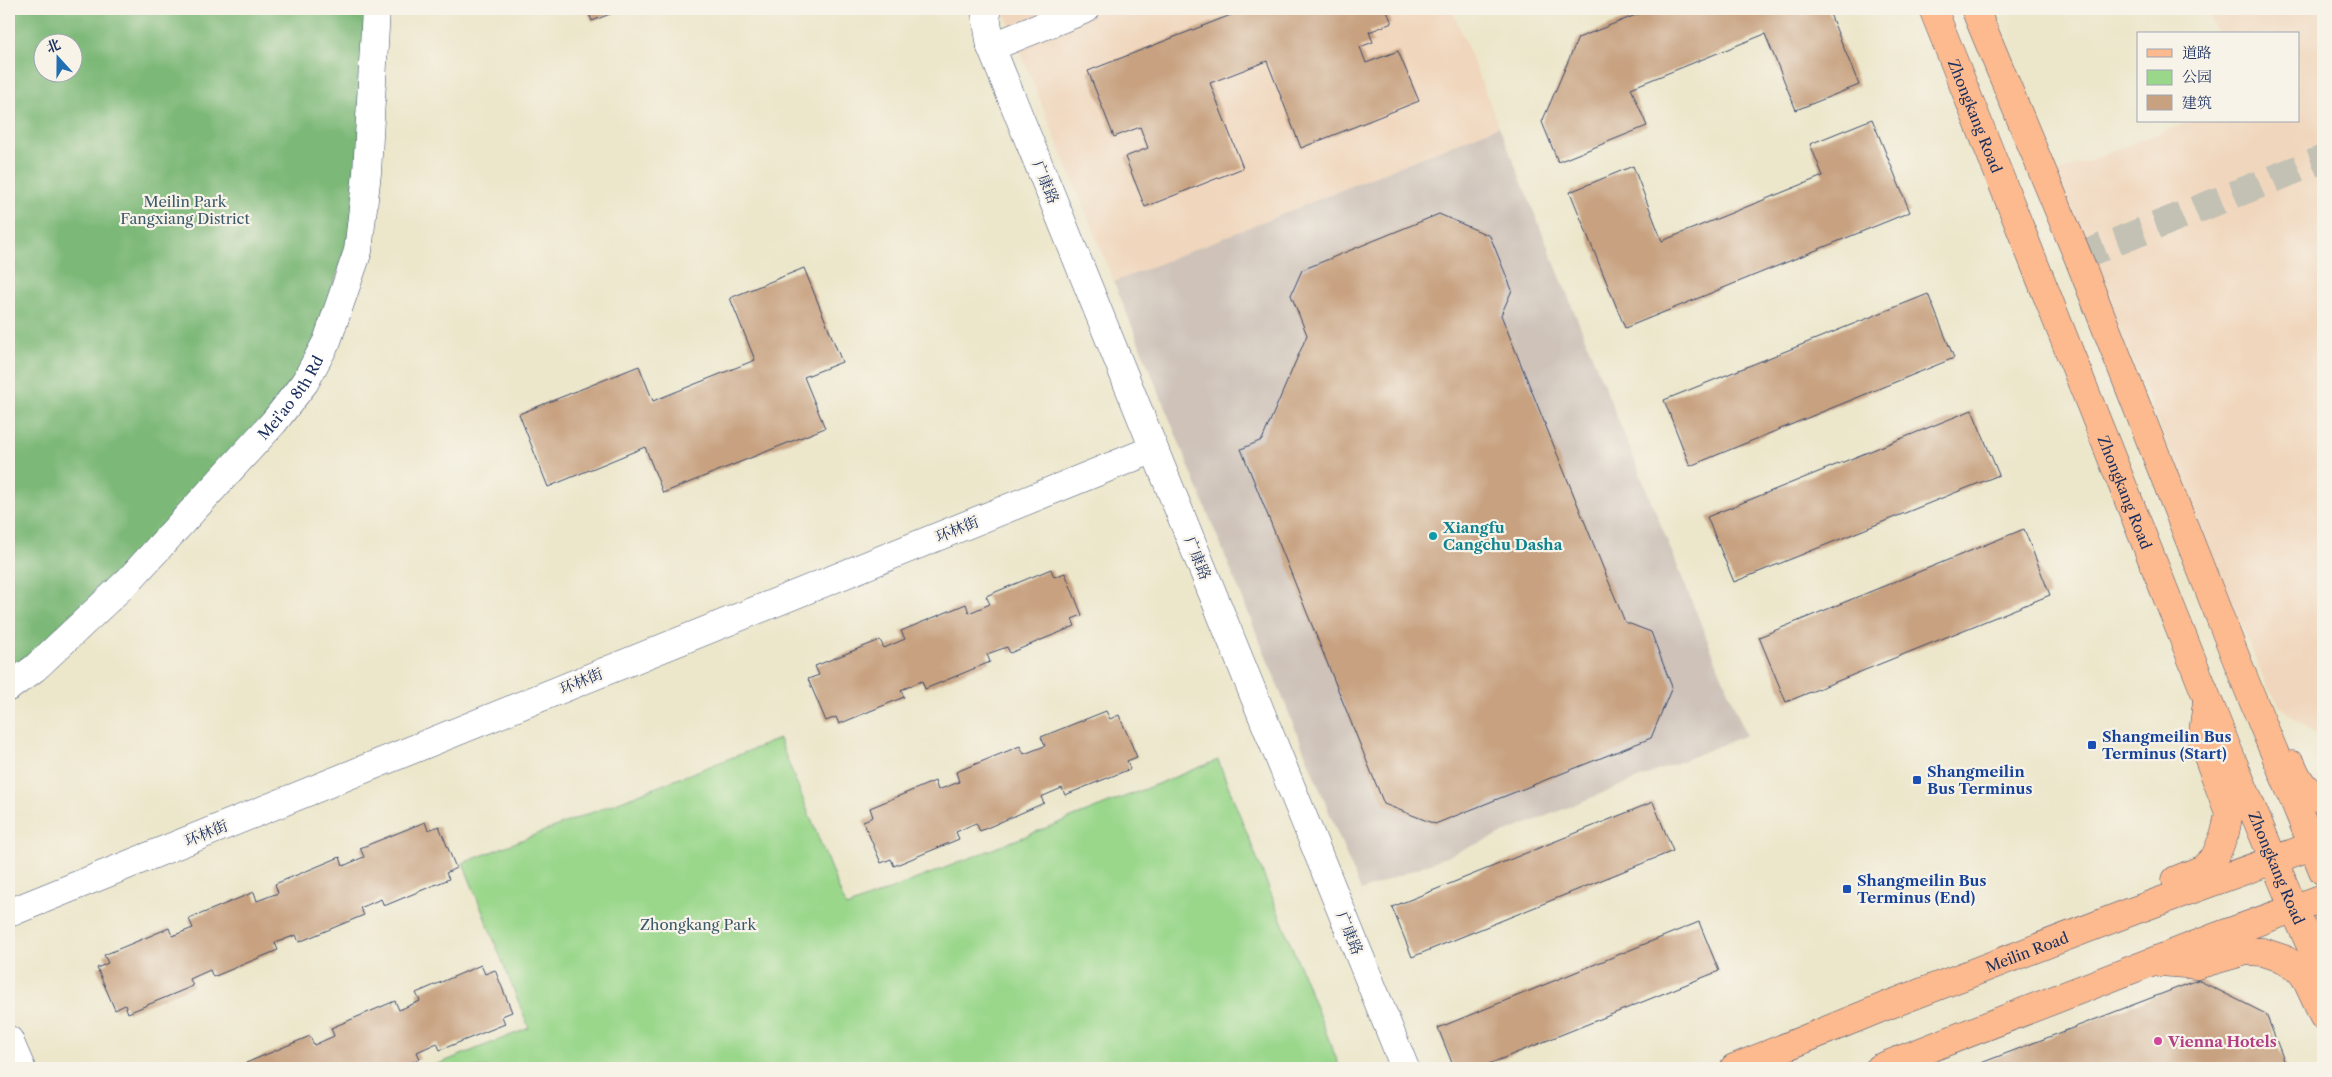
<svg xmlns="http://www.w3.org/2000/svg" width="2332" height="1077" font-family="'Libre Caslon Text','Noto Serif SC',serif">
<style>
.built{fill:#f0d6bc}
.industrial{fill:#cec2b9}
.green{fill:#9ad78b;stroke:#5a8374}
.forest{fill:#7bb877;stroke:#4b746a;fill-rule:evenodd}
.building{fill:#c7a180}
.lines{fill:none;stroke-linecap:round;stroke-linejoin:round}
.minor-tunnel{stroke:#c2c1b4;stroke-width:28;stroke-dasharray:28 14;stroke-linecap:butt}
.minor-casing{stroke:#3a4a6e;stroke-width:29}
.major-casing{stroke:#3a4a6e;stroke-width:29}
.minor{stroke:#fff;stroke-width:28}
.major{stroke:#fcba8e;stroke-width:28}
.culture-dot{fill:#0f9aa8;stroke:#f7f3e8;stroke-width:2}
.transit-dot{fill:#1a4fb4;stroke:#f7f3e8;stroke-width:2}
.hotel-dot{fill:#d1479c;stroke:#f7f3e8;stroke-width:2}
.labels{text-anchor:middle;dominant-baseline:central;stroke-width:4.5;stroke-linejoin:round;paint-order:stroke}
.street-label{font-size:15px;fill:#1b2f5e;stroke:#f7f3e8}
.park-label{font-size:15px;fill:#3b5969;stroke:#f7f3e8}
.culture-label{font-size:15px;font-weight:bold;fill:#0d838f;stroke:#f7f3e8;text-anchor:start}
.transit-label{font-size:15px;font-weight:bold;fill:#164399;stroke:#f7f3e8;text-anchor:start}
.hotel-label{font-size:15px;font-weight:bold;fill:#b23c85;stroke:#f7f3e8;text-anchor:start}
</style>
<rect width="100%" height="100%" fill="#f7f3e8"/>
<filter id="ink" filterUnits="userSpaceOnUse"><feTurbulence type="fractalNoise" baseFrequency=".02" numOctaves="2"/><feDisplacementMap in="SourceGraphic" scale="10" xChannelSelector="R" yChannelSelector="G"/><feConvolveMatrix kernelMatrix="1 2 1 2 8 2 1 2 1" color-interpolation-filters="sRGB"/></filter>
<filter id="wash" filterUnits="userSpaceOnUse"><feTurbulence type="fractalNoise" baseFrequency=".0096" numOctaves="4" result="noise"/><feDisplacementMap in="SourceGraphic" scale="20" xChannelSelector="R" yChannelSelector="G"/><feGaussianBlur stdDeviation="1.12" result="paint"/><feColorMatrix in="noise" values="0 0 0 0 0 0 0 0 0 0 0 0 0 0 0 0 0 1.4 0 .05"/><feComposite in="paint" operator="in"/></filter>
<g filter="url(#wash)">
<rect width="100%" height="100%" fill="#ece6ca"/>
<g class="built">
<path d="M1003 9H1452L1499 126 1114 282Z"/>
<path d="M2206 9H2323V737L2295 720 2280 705 2266 684 2055 174 2190 121H2298V34H2217Z"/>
</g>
<path class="industrial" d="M1499 126 1746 735 1361 891 1114 282Z"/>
<path class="green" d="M779 739 846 907 1218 760 1340 1068H428L529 1028 463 863Z"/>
<path class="forest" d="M9 9H376L367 173 305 382 9 687ZM42 42H72V72H42Z"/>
<g id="blocks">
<g class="building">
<path d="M587 9H623L592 21Z"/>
<path d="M1246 9H1386L1392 23 1369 32 1373 42 1360 47 1366 63 1398 51 1419 101 1301 148 1267 61 1210 83 1243 168 1145 207 1125 157 1148 148 1140 127 1114 137 1088 71Z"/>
<path d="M1651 9H1828L1859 85 1796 110 1765 34 1631 88 1647 126 1558 162 1542 122 1578 38Z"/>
<path d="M1872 119 1910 212 1625 328 1570 192 1633 166 1662 241 1823 176 1810 144Z"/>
<path d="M1439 214 1490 236 1512 290 1501 315 1625 622 1651 632 1672 687 1651 738 1435 824 1384 804 1241 449 1262 440 1307 335 1291 295 1302 270Z"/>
<path d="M804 268 842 362 804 377 825 428 663 493 645 447 548 487 519 414 639 366 653 401 755 360 730 298Z"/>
<path d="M1928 294 1954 358 1690 466 1664 400Z"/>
<path d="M1972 410 1999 475 1734 582 1707 517Z"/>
<path d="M2024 529 2050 595 1786 702 1759 637Z"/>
<path d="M1051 569 1054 577 1065 573 1082 615 1072 619 1075 626 1010 653 1007 647 987 654 990 662 925 689 922 681 901 690 904 697 839 724 836 717 826 721 808 679 819 675 815 666 880 640 884 648 905 639 901 631 966 604 969 613 990 604 986 596Z"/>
<path d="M1106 711 1110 719 1119 715 1137 757 1127 761 1130 769 1065 795 1062 788 1041 797 1044 803 980 831 976 823 956 832 959 839 894 866 891 859 881 863 863 821 873 817 870 808 935 781 938 790 959 782 956 772 1020 746 1024 754 1045 746 1041 737Z"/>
<path d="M1653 802 1673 851 1412 957 1392 907Z"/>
<path d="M425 822 428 830 439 826 456 868 446 873 449 879 384 906 381 899 360 908 364 915 299 942 296 935 275 943 278 950 213 977 210 970 190 979 193 986 128 1013 125 1005 115 1010 97 968 108 963 104 955 169 928 172 936 193 928 189 919 254 892 257 901 278 893 275 884 340 857 343 866 364 857 360 848Z"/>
<path d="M1699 922 1719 971 1479 1068H1454L1438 1028Z"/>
<path d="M481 965 485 974 495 970 512 1012 502 1016 505 1024 440 1050 437 1043 417 1052 420 1059 397 1068H248L246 1063 310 1036 314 1045 334 1036 331 1028 395 1001 399 1010 420 1001 416 993Z"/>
<path d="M2198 980 2266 1014 2287 1068H1968Z"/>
</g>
</g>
</g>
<g filter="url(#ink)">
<use href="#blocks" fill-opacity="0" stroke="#3a4a6e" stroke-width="1"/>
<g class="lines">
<path class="minor-tunnel" d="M2078 257 2323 159"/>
<g class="minor-casing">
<g id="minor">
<path d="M985 9 991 47 1405 1068"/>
<path d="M991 47 1086 9"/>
<path id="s1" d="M9 687 35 668 129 580 274 422 305 382 327 341 358 251 367 173 376 9"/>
<path d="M9 913 1154 449"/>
<path d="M9 1040 21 1068"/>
</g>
</g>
<g class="major-casing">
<g id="major">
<path id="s2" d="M1933 9 2227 748 2294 909 2323 973"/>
<path d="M1975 9 2078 257 2245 681 2323 871"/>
<path d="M2292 765C2299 782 2306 792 2323 800"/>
<path d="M2176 880 2203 869 2215 857 2225 833 2229 813 2202 741 2207 701"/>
<path d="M2160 962 2197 965 2246 951 2263 952 2284 959 2297 967 2305 977 2323 1016"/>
<path id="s3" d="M1734 1068 1886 1006 2133 911 2323 842"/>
<path d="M1879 1068 2213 938 2323 898"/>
</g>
</g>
<use href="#minor" class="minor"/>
<use href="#major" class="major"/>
</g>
</g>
<circle class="culture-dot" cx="1433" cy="536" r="5"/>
<g class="transit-dot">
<rect x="2087" y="740" width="10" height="10" rx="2.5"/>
<rect x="1912" y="775" width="10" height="10" rx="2.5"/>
<rect x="1842" y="884" width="10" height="10" rx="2.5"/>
</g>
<circle class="hotel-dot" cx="2158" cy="1041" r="5"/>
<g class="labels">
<g class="street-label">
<text stroke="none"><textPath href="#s2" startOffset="115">Zhongkang Road</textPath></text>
<text transform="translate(1046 182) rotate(68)">广康路</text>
<text stroke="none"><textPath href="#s1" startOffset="405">Mei'ao 8th Rd</textPath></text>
<text stroke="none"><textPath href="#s2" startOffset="520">Zhongkang Road</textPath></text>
<text transform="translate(957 529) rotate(-22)">环林街</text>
<text transform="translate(1198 558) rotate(68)">广康路</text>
<text transform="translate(581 681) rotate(-22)">环林街</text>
<text transform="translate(206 833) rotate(-22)">环林街</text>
<text stroke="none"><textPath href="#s2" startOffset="925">Zhongkang Road</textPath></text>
<text transform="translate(1350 933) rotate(68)">广康路</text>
<text stroke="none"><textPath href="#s3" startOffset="315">Meilin Road</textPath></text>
</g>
<g class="park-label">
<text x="185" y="201">Meilin Park<tspan x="185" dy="17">Fangxiang District</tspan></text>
<text x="698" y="924">Zhongkang Park</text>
</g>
<g class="culture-label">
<text x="1443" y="527">Xiangfu<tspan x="1443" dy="17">Cangchu Dasha</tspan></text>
</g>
<g class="transit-label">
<text x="2102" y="736">Shangmeilin Bus<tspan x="2102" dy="17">Terminus (Start)</tspan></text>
<text x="1927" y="771">Shangmeilin<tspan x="1927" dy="17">Bus Terminus</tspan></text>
<text x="1857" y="880">Shangmeilin Bus<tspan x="1857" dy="17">Terminus (End)</tspan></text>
</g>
<g class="hotel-label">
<text x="2168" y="1041">Vienna Hotels</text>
</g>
</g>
<rect width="2332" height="1077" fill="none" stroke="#f7f3e8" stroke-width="30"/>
<rect x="2137" y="32" width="162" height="90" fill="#f7f3e8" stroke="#9fa5b1"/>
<rect x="2147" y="49" width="25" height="8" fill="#fcba8e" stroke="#9fa5b1"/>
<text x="2182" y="58" font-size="15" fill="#1b2f5e">道路</text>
<rect x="2147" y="70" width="25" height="15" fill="#9ad78b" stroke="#9fa5b1"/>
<text x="2182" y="82" font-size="15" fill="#1b2f5e">公园</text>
<rect x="2147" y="95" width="25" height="15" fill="#c7a180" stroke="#9fa5b1"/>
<text x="2182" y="108" font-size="15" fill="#1b2f5e">建筑</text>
<g transform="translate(58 58) rotate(339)"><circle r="24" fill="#f7f3e8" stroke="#9fa5b1"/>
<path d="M0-4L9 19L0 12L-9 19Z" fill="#1f6fb2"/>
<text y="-8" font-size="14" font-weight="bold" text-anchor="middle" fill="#1b2f5e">北</text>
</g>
</svg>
